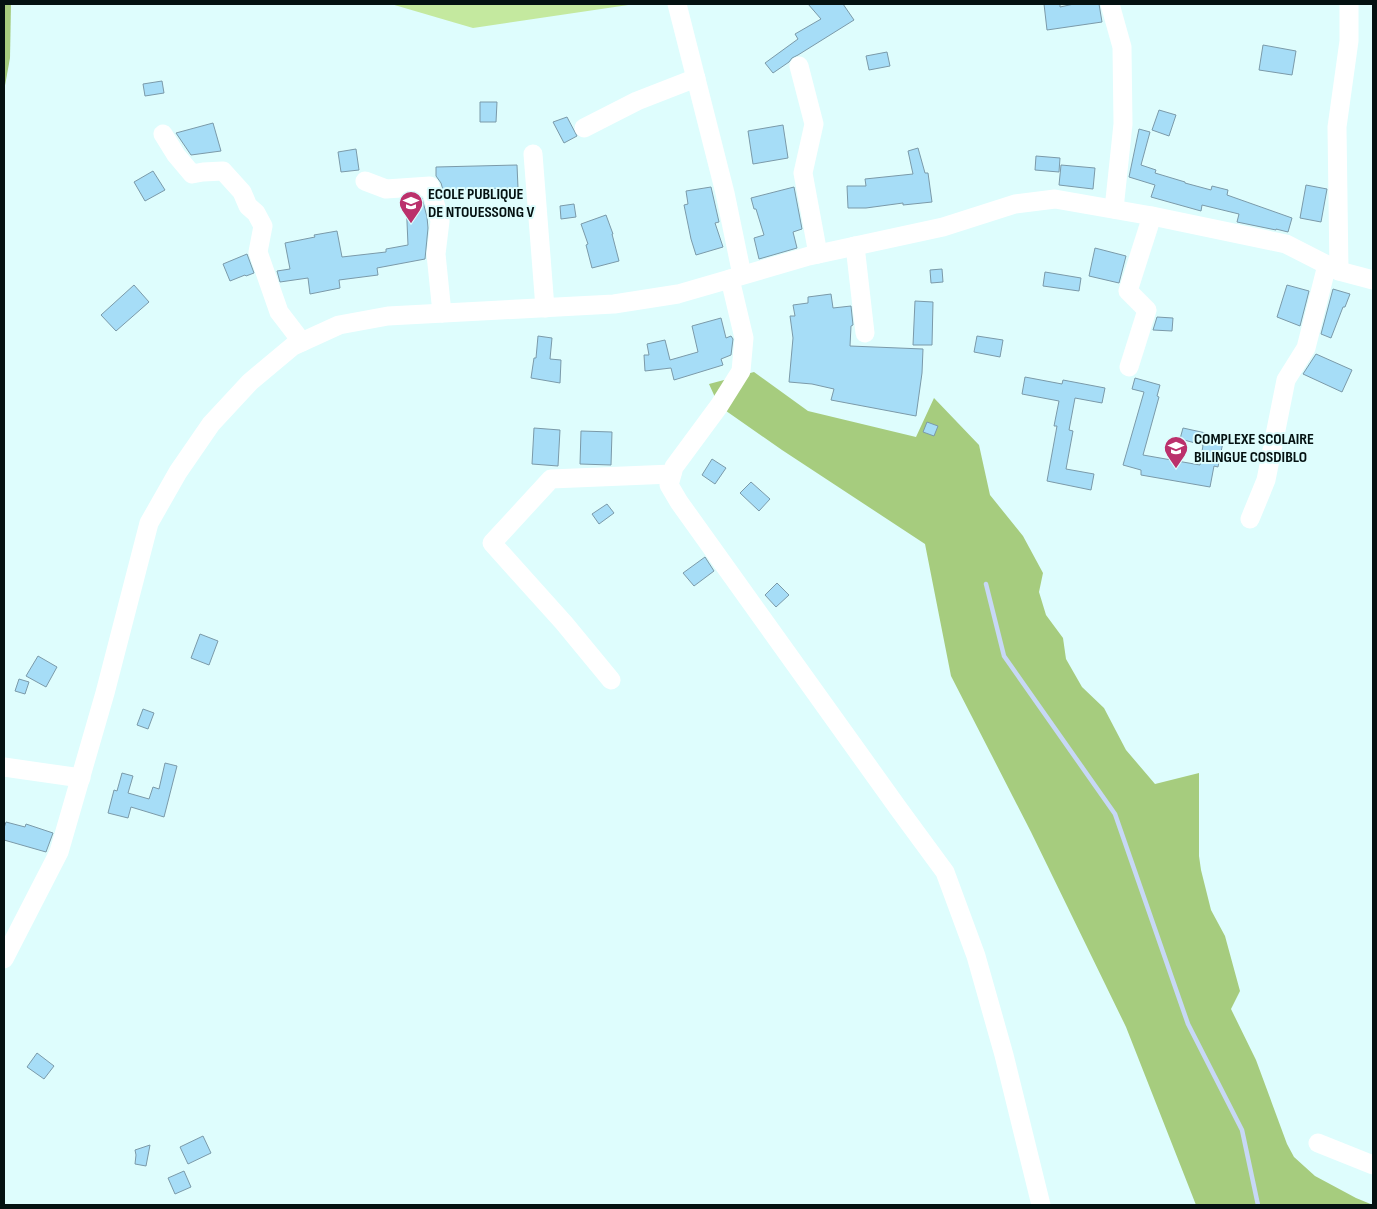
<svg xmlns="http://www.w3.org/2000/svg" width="1377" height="1209" font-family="'Sofia Sans Condensed',sans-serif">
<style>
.green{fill:#c4e99f}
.forest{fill:#a6cc7e}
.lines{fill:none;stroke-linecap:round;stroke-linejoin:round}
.stream{stroke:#c7d8f6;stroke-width:4.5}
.building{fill:#a6ddf7;stroke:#7b9aa9}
.minor{stroke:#fff;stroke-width:19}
.labels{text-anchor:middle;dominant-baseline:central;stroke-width:4;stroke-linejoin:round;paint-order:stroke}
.poi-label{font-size:16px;font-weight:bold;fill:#041111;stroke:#defdfd;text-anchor:start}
</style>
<rect width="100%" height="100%" fill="#defdfd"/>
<path class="green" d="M391 4H635L473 28Z"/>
<g class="forest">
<path d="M4 4H11L10 58 4 91Z"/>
<path d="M754 372 808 411 916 437 934 398 979 445 990 495 1023 536 1043 573 1039 592 1046 615 1063 638 1066 659 1082 687 1104 708 1126 750 1155 784 1199 773V856L1201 870 1211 910 1225 936 1240 991 1231 1009 1256 1060 1287 1144 1294 1157 1315 1176 1356 1198 1373 1205H1196L1126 1027 1031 832 951 676 925 544 782 450 719 406 709 384Z"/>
</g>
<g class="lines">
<path class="stream" d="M986 584 1004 656 1115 814 1188 1024 1242 1130 1258 1205"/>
</g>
<g class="building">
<path d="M808 4H843L854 20 798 55 792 58 789 62 773 73 765 63 798 39 795 34 821 19Z"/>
<path d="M1044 4H1060V7L1074 4H1099L1102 22 1047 30Z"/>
<path d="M1263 45 1296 51 1292 75 1259 70Z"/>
<path d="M887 52 890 66 869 70 866 56Z"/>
<path d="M162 81 164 93 145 96 143 84Z"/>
<path d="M480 102H497L496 122H480Z"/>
<path d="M1159 110 1176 115 1169 136 1152 130Z"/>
<path d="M567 117 577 136 564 143 553 122Z"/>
<path d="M213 123 221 151 191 155 176 133Z"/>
<path d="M783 125 788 158 753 164 748 131Z"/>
<path d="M1139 129 1150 132 1141 165 1156 170 1155 173 1185 182V183L1211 190 1212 186 1228 190 1227 195 1292 218 1288 232 1276 229V230L1237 222 1239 214 1202 205 1201 211 1151 197 1155 185 1129 177Z"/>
<path d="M918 148 925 173H928L932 202 903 205V203L866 208H848L847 186H866L865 179 913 174 908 151Z"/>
<path d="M356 149 359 170 341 172 338 152Z"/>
<path d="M1036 156 1060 158 1059 172 1035 170Z"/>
<path d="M517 165 518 188 443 190 441 183 436 176V167Z"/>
<path d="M1061 165 1095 168 1093 189 1059 185Z"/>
<path d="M153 171 165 190 145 201 134 182Z"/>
<path d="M1306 185 1327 189 1321 222 1300 218Z"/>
<path d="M711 187 719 222 715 223 723 247 696 255 691 239 684 205 688 204 686 191Z"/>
<path d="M794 187 802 229 793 232 797 248 759 259 754 238 764 235 756 209H754L751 198Z"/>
<path d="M422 198 427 217 428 228 425 259 377 268 378 275 339 280 340 288 310 294 308 278 280 282 277 271 290 269 285 243 315 237 314 235 337 231 342 257 386 252V249L408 245 406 199Z"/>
<path d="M574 204 576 217 561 219 560 206Z"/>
<path d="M606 215 613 234H612L619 261 592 268 586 245 588 244 581 224Z"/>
<path d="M1095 248 1126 256 1119 283 1089 276Z"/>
<path d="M247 254 254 273 246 276 245 275 230 281 223 264Z"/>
<path d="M942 269 943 282 931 283 930 270Z"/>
<path d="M1045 272 1081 278 1079 291 1043 286Z"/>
<path d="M134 285 149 302 116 331 101 315Z"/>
<path d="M1287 285 1309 291 1300 326 1277 317Z"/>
<path d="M1333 289 1350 294 1345 307H1343L1331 338 1321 334Z"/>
<path d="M831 294 833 308 851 306 853 325 851 326 850 346 923 349 922 373 916 416 831 400 834 389 812 384 789 382 793 338 790 316H795L793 305 808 303V297Z"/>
<path d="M915 301 933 302 932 345H913Z"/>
<path d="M1157 317 1173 318 1172 331 1153 330Z"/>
<path d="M721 318 726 338 731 336 733 339 731 355 721 359 723 365 674 380 671 368 645 371 644 355H649L647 344 665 340 670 360 698 352 692 326Z"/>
<path d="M538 336 552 338 550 359 561 360 560 383 531 378 534 358H536Z"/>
<path d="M977 336 1003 340 1000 357 974 352Z"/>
<path d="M1316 354 1352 370 1342 392 1303 374Z"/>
<path d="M1025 377 1062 384 1063 380 1105 388 1102 403 1075 398 1069 430 1073 431 1066 469 1094 474 1091 490 1047 481 1057 426H1054L1059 401 1022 394Z"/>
<path d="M1135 378 1160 385 1157 396 1159 397 1143 455 1200 465 1203 445 1180 439 1183 428 1224 437 1218 467 1214 466 1210 487 1141 475V470L1123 465 1144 392 1132 389Z"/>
<path d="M927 422 938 426 934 436 923 432Z"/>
<path d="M534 428 560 430 558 466 532 464Z"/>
<path d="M581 431 612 432 611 465 580 464Z"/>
<path d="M712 459 726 468 715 484 702 475Z"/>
<path d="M751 482 770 499 759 511 740 493Z"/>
<path d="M607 504 614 513 599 524 592 514Z"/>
<path d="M705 557 714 571 694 586 683 573Z"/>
<path d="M777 583 789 595 776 607 765 595Z"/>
<path d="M200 634 218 641 209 665 191 658Z"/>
<path d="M38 656 57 667 46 687 26 676Z"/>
<path d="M19 679 29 682 25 694 15 691Z"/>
<path d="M143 709 154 713 148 729 137 725Z"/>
<path d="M165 763 177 766 164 817 131 807 128 818 108 813 114 790 117 791 122 773 133 776 128 793 149 799 153 787 159 789Z"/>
<path d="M6 822 25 827 26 824 53 833 46 852 4 840V828Z"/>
<path d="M37 1053 54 1066 44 1079 27 1067Z"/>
<path d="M203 1136 211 1153 188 1164 180 1147Z"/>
<path d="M150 1145 146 1166 135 1164 136 1155 135 1150Z"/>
<path d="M184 1171 191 1187 175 1194 168 1178Z"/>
</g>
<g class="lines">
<g class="minor">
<path d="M677 4 725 193 742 275"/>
<path d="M1110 4 1122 47 1123 124 1114 209"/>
<path d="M799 66 814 124 803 173 818 254"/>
<path d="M584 128 637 101 696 78"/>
<path d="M163 134 176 155 192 174 203 172 223 171 242 192 248 206 256 213 263 226 258 252 279 312 302 342"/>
<path d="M533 154 545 308"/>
<path d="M365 181 386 189 430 186 440 221 436 254 442 313"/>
<path d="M855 246 865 333"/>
<path d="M1339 271 1337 127 1349 41V4"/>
<path d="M730 279 744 338 741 371 719 406 674 467 669 485 679 502 898 808 945 872 976 956 1004 1055 1041 1205"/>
<path d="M1129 367 1147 310 1128 291 1152 216"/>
<path d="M1250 519 1266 480 1286 380 1306 348 1327 265"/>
<path d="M611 680 564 623 492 543 551 479 672 474"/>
<path d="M4 767 81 778"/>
<path d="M4 959 59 852 105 693 149 523 178 472 211 424 250 382 293 346 339 325 388 316 614 304 678 294 809 256 943 227 1015 204 1055 199 1152 216 1286 244 1339 271 1373 280"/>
<path d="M1318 1143 1373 1165"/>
</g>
</g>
<defs>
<g id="school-pin" transform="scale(1.25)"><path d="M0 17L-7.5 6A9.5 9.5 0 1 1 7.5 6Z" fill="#bb316c" stroke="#defdfd"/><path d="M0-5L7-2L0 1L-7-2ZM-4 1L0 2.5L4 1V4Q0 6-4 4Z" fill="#fff"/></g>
</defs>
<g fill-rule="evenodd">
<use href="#school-pin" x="411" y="203"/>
<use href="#school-pin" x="1176" y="448"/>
</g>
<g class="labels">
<g class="poi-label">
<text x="428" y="194">ECOLE PUBLIQUE<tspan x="428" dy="18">DE NTOUESSONG V</tspan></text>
<text x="1194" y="439">COMPLEXE SCOLAIRE<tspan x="1194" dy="18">BILINGUE COSDIBLO</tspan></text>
</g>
</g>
<rect width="1377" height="1209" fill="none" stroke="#041111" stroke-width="10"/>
</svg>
